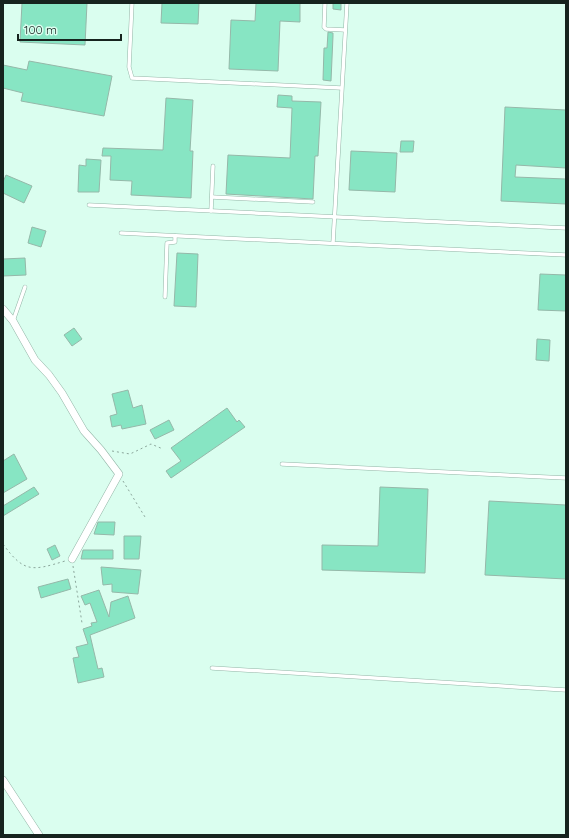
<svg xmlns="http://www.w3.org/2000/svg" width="569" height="838" font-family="Quicksand,sans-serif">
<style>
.building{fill:#87e5c3;stroke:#95b8a9}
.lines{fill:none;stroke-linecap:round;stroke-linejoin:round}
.service-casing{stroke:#93b6a7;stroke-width:4.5}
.minor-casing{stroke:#93b6a7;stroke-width:8}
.path{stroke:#8ba69b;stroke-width:1;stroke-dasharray:2 3;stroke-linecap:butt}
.service{stroke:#fff;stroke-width:3.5}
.minor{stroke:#fff;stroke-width:7}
</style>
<rect width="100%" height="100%" fill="#dafeef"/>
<g class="building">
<path d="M22 3H87L85 45 20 42Z"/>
<path d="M162 3H199L198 24 161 23Z"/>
<path d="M256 3H300V22L280 21 278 71 229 69 231 20 255 21Z"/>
<path d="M333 3H341V10L333 9Z"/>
<path d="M328 32 333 33V36L331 81 323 80 324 48H327Z"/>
<path d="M29 61 112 76 104 116 21 101 23 93 3 88V65L27 70Z"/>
<path d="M278 95 292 96V101L321 102 318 156H315L313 199 226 194 228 155 290 158 292 108 277 107Z"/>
<path d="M166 98 193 100 190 151H193L191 198 131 195 132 181 110 180 111 156H102L103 148 163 150Z"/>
<path d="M505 107 566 110V168L516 165 515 177 566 179V204L501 201Z"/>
<path d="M401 141H414L413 152H400Z"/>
<path d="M351 151 397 153 395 192 349 190Z"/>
<path d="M86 159 101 160 99 192H78L79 165 86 166Z"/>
<path d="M6 175 32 186 24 203 3 193V182Z"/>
<path d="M32 227 46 231 41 247 28 243Z"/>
<path d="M177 253 198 254 196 307 174 306Z"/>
<path d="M25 258 26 275 3 276V259Z"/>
<path d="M540 274 566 275V311L538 310Z"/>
<path d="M74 328 82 339 72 346 64 335Z"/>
<path d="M537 339 550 340 549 361 536 360Z"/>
<path d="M128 390 133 408 142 405 146 424 122 429 121 425 112 427 110 416 117 414 112 394Z"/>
<path d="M227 408 237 422 239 420 245 427 171 478 166 471 181 461 171 448Z"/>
<path d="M169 420 174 430 155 439 150 430Z"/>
<path d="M14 454 27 479 3 493V461Z"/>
<path d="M34 487 39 494 3 516V506Z"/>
<path d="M380 487 428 489 425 573 322 570V545L378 546Z"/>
<path d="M489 501 566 505V579L485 575Z"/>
<path d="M98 522H115L114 535 94 534Z"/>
<path d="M124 536H141L139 559H124Z"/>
<path d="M55 545 60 556 52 560 47 549Z"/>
<path d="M83 550H113V559H81Z"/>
<path d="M101 567 141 570 138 594 112 592V584L103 585Z"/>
<path d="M68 579 71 589 41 598 38 587Z"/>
<path d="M99 590 109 617 111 602 128 596 135 618 90 635 98 669 102 668 104 677 78 683 73 658 79 657 76 647 88 644 83 629 92 626 91 623 97 622 90 603 85 605 81 596Z"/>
</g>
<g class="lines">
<g class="service-casing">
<g id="service">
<path d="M132 3 129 67 132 78 341 88"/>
<path d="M325 3 324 27 326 29 345 30"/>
<path d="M212 197 313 202"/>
<path d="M89 205 566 228"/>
<path d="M211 211 213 166"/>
<path d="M121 233 566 255"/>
<path d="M333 243 347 3"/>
<path d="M165 297 167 243 175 242V236"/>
<path d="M13 321 25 287"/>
<path d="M282 464 566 478"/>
<path d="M212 668 566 690"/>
</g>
</g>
<g class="minor-casing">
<g id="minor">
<path d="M3 309 13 321 35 360 49 375 62 393 84 431 101 450 119 474 72 559"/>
<path d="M3 780 39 835"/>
</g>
</g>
<g class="path">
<path d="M112 451 130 454 151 444 163 449"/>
<path d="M123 481 145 517"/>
<path d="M3 544C24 573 32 571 65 561"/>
<path d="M73 566 82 623"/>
</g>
<use href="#service" class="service"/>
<use href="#minor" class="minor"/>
</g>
<rect width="569" height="838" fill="none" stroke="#16231e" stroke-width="8"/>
<path d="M18 34v6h103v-6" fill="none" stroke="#16231e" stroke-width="2"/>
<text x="24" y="34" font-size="12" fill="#16231e" stroke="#dafeef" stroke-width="3" paint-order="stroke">100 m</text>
</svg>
